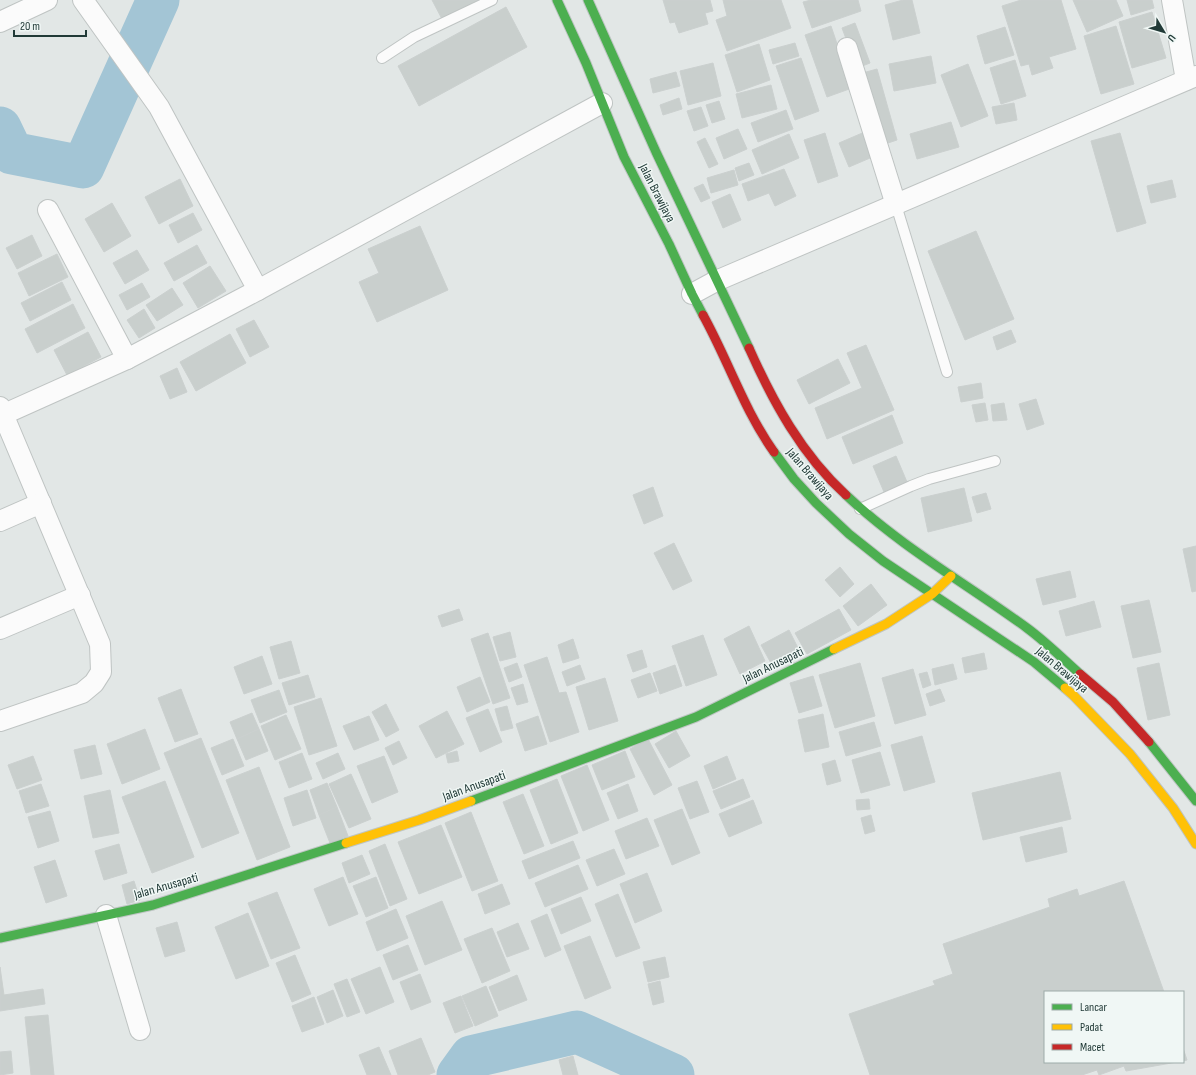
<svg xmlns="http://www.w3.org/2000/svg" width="1196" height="1075" font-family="'Sofia Sans Condensed',sans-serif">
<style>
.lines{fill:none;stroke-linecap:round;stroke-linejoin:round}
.river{stroke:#a3c5d5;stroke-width:43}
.building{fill:#c9cfcd;stroke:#cbd0cf}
.lane-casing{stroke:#bfc4c3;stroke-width:12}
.street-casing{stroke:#bfc4c3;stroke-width:22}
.fast-casing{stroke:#bec5c3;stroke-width:11}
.slow-casing{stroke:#bec5c3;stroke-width:11}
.jam-casing{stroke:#bec5c3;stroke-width:11}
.lane{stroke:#fbfbfb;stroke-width:10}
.street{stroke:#fbfbfb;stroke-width:20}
.fast{stroke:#4caf50;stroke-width:9}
.slow{stroke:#ffc107;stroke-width:9}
.jam{stroke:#c62828;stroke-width:9}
.labels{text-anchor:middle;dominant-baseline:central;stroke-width:3;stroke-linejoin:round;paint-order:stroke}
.street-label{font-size:13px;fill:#213a37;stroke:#f0f7f5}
</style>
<rect width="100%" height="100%" fill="#e2e7e6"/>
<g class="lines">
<g class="river">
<path d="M0 128 12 153 83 167 158 0"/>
<path d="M458 1075 471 1057 577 1032 673 1075"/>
</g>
</g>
<g class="building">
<path d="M432 0H479L442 19Z"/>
<path d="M663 0H710L713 11 705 13 708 24 679 33 675 22 670 23Z"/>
<path d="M723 0H781L791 28 727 51 716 20 727 16Z"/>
<path d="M811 0H858L861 11 812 28 803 2Z"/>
<path d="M903 0H912L920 33 893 40 885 5Z"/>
<path d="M1021 0H1061L1076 49 1049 57 1053 68 1032 75 1029 64 1021 66 1002 6Z"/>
<path d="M1073 0H1116L1123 16 1087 32Z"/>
<path d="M1127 0H1152L1154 8 1131 15Z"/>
<path d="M506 7 527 47 419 106 398 66Z"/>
<path d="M1152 12 1166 58 1132 68 1119 22Z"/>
<path d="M855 23 870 63 857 68 842 28Z"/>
<path d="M831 26 852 88 827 97 805 35Z"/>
<path d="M1116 26 1134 84 1101 94 1084 36Z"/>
<path d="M1005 27 1014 55 985 64 977 36Z"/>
<path d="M795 43 799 56 773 64 769 50Z"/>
<path d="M759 44 770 80 737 92 725 55Z"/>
<path d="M931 56 936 83 894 91 889 64Z"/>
<path d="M801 58 819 111 795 120 776 66Z"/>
<path d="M1015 60 1026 96 1001 104 990 68Z"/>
<path d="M713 63 721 96 688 105 680 71Z"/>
<path d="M968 64 988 116 961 127 941 75Z"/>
<path d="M877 69 897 140 879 146 859 74Z"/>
<path d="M676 72 680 86 653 93 650 79Z"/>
<path d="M771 85 777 109 742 118 736 94Z"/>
<path d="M679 98 682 109 663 115 660 105Z"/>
<path d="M719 101 725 119 712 123 706 105Z"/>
<path d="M1014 103 1017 120 996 124 992 107Z"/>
<path d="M701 107 708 126 694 131 687 111Z"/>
<path d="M786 110 793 129 758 142 751 123Z"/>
<path d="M951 122 959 147 917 159 910 134Z"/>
<path d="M738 129 747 149 724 159 716 138Z"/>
<path d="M867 131 877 155 849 167 839 143Z"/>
<path d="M825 133 838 176 818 183 804 140Z"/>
<path d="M1120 133 1146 223 1117 232 1091 141Z"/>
<path d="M789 134 799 158 762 174 752 150Z"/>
<path d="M705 138 718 164 709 168 697 142Z"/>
<path d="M749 163 754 175 739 181 735 168Z"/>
<path d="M784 169 796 196 775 206 769 193 748 201 742 184Z"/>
<path d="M734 170 738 185 711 193 707 178Z"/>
<path d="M180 179 193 206 159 224 145 197Z"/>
<path d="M1172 180 1176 197 1151 203 1147 186Z"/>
<path d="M703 184 710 198 701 202 694 188Z"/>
<path d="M730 194 741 220 723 228 712 202Z"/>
<path d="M112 203 131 236 104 252 85 219Z"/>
<path d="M193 213 202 230 178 243 169 225Z"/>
<path d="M420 226 448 290 377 322 359 282 379 273 368 249Z"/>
<path d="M976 231 1014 319 965 340 928 251Z"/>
<path d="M32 235 42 256 17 269 6 248Z"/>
<path d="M197 245 207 263 174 281 164 263Z"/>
<path d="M137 250 149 270 125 284 113 263Z"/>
<path d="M57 254 68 277 29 296 18 273Z"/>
<path d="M210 266 226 291 198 308 183 283Z"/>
<path d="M62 282 71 300 30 321 21 303Z"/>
<path d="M142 283 150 297 127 310 119 295Z"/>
<path d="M172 288 183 305 157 321 146 305Z"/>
<path d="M73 304 85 328 37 353 25 329Z"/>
<path d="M144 309 155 328 139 338 127 320Z"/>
<path d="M254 320 269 347 250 357 236 329Z"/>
<path d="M1011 330 1016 342 997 350 993 337Z"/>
<path d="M88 332 101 357 67 375 54 350Z"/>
<path d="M230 334 246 363 196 391 180 362Z"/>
<path d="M866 345 894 410 827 439 815 408 862 388 847 353Z"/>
<path d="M838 359 850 383 809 404 797 380Z"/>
<path d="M177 368 187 392 170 399 160 376Z"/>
<path d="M981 383 983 398 961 402 958 387Z"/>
<path d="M1036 399 1044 424 1027 430 1019 404Z"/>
<path d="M985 403 988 420 976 422 972 405Z"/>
<path d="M1004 403 1007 420 993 421 991 405Z"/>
<path d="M892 415 903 443 853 464 842 437Z"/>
<path d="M896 456 907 482 884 492 873 466Z"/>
<path d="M653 487 663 516 644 524 633 495Z"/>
<path d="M964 488 972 521 928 532 921 498Z"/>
<path d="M986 493 991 509 977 513 972 497Z"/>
<path d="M674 543 692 581 673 590 654 553Z"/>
<path d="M1196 546V591L1192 592 1183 549Z"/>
<path d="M840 567 854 584 840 597 825 580Z"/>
<path d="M1070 571 1076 597 1043 605 1036 579Z"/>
<path d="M871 584 887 605 858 626 843 606Z"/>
<path d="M1149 600 1161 652 1133 658 1121 606Z"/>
<path d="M1094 601 1101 627 1066 636 1059 611Z"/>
<path d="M459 609 463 620 442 627 438 616Z"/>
<path d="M839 609 851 630 807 654 795 633Z"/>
<path d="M749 626 765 661 740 674 724 639Z"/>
<path d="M789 630 799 650 772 665 761 645Z"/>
<path d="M510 632 516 657 500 661 493 637Z"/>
<path d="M488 633 510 698 493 704 471 639Z"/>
<path d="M703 635 717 675 686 686 672 646Z"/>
<path d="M573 639 579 658 563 663 558 645Z"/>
<path d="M291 641 300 673 279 679 270 647Z"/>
<path d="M642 650 647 667 633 672 627 655Z"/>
<path d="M984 653 987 669 965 673 962 658Z"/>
<path d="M262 656 272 684 244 694 234 667Z"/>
<path d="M547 657 559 693 566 692 579 732 550 742 524 665Z"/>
<path d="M517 663 522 677 509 682 504 668Z"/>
<path d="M860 663 875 716 835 728 819 675Z"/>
<path d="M1159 663 1170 715 1148 720 1137 668Z"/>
<path d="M953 664 957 679 935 685 932 669Z"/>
<path d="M580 665 585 679 567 686 562 672Z"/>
<path d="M675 665 682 686 660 694 653 673Z"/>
<path d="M913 669 926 715 895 724 882 678Z"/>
<path d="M927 672 931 685 923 688 919 674Z"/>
<path d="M650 673 657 691 638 698 631 680Z"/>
<path d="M308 675 315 697 289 705 282 683Z"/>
<path d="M813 676 822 706 799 713 790 683Z"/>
<path d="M480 677 490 702 467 712 457 687Z"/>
<path d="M605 678 618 721 589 730 576 687Z"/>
<path d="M523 684 528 702 517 705 511 688Z"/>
<path d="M181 689 198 734 175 742 158 698Z"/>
<path d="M940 689 945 701 930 706 926 694Z"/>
<path d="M279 690 287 712 260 723 251 700Z"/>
<path d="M321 698 337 746 309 755 294 707Z"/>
<path d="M386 704 399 730 386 737 372 712Z"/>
<path d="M507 706 513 728 501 731 495 709Z"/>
<path d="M488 709 502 742 480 752 466 718Z"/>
<path d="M447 711 464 744 436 758 419 726Z"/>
<path d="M252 713 259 729 237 739 230 722Z"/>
<path d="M823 714 829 747 805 752 798 720Z"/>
<path d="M286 715 301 749 275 760 261 726Z"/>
<path d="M369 716 379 740 354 750 343 726Z"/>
<path d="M538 716 547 744 525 751 516 724Z"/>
<path d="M874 722 881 746 846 756 839 732Z"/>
<path d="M145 729 160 769 122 784 107 744Z"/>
<path d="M259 729 268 751 246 760 237 739Z"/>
<path d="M676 731 690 756 669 768 655 744Z"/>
<path d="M922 736 935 782 904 791 891 745Z"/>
<path d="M201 738 239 833 202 848 164 753Z"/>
<path d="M233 739 244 766 222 775 211 748Z"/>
<path d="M648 739 672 785 654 795 630 749Z"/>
<path d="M399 741 407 758 393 765 385 748Z"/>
<path d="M95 745 102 774 81 779 74 750Z"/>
<path d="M457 751 459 761 448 763 446 754Z"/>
<path d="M625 751 635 777 602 790 592 765Z"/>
<path d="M880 752 890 785 861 793 852 760Z"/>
<path d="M302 753 312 779 289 788 279 762Z"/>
<path d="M338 753 345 769 323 779 316 763Z"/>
<path d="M33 756 42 780 17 789 8 765Z"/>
<path d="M384 756 398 792 372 803 357 766Z"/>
<path d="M727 756 736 779 713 789 704 766Z"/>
<path d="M835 760 841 781 827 785 822 764Z"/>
<path d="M587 765 609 820 583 831 561 776Z"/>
<path d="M259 767 290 847 257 860 226 780Z"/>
<path d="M1060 772 1071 819 983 840 972 793Z"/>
<path d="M351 774 371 819 349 828 329 784Z"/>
<path d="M557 779 578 833 551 844 530 790Z"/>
<path d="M743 779 750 797 721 809 713 791Z"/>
<path d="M165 781 194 857 152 873 122 797Z"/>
<path d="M697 781 709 812 690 819 678 788Z"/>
<path d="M327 783 337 807 319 815 310 790Z"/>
<path d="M41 784 49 806 26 813 19 791Z"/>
<path d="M628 784 638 811 618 819 607 793Z"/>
<path d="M110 790 119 833 93 838 84 796Z"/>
<path d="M307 790 316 818 293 826 284 798Z"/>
<path d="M523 794 544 846 524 854 503 802Z"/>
<path d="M869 799 870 809 857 810 856 800Z"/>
<path d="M753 800 762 823 729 837 719 814Z"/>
<path d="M337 807 348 836 330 843 319 815Z"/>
<path d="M682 809 700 853 672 865 654 820Z"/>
<path d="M50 811 59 841 38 848 28 817Z"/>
<path d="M471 812 498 881 472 891 445 823Z"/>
<path d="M871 815 875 831 865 834 861 818Z"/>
<path d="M647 818 659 846 626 859 615 831Z"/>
<path d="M441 825 462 877 419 894 398 842Z"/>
<path d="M1062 827 1067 852 1026 862 1020 837Z"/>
<path d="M573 841 580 858 529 879 522 861Z"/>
<path d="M119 844 127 873 104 880 95 851Z"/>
<path d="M385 844 407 899 390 906 369 851Z"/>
<path d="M614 849 625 874 597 886 586 860Z"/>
<path d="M362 855 370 874 349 883 342 863Z"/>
<path d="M55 860 67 896 46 903 34 867Z"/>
<path d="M578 865 588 889 545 907 535 883Z"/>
<path d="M647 873 662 911 635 923 620 884Z"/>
<path d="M343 877 358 914 329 926 314 889Z"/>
<path d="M376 877 388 908 366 917 353 886Z"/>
<path d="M134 881 140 900 127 904 122 885Z"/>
<path d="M1124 881 1164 992H1045V1062H1177L1126 1071 1124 1066 1099 1075 1097 1070 1082 1075H870L849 1014 935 985 933 981 953 974 943 944 1050 907 1048 899 1077 889 1079 896Z"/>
<path d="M502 884 510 904 485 914 478 894Z"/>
<path d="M277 892 300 948 271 959 248 903Z"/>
<path d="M618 894 640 948 616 957 595 904Z"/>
<path d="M581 897 591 921 561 934 551 909Z"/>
<path d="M442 901 462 950 425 965 406 916Z"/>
<path d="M396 909 408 938 377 951 366 922Z"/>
<path d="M248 913 269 966 236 979 215 927Z"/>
<path d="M547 914 561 950 545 957 531 921Z"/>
<path d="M177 922 185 951 165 957 156 928Z"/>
<path d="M518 923 529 949 507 957 497 932Z"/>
<path d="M492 928 510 971 482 983 464 939Z"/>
<path d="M590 936 611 988 585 999 564 946Z"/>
<path d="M408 945 418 970 393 980 383 955Z"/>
<path d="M295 955 311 994 292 1002 276 963Z"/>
<path d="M665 957 669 977 648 982 643 962Z"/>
<path d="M0 967 4 995 43 989 45 1004 0 1011Z"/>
<path d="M380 967 394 1002 366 1014 351 979Z"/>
<path d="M420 974 431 1002 411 1010 400 982Z"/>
<path d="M517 975 527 1000 499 1011 489 987Z"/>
<path d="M347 979 360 1012 347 1017 334 984Z"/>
<path d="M660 981 664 1002 653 1005 648 984Z"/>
<path d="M486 986 498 1016 475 1026 462 996Z"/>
<path d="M333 990 343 1016 327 1023 317 997Z"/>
<path d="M461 996 473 1026 455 1033 443 1003Z"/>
<path d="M314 997 324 1024 302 1032 292 1006Z"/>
<path d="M48 1015 54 1075H31L25 1017Z"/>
<path d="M421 1038 435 1072 428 1075H398L389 1051Z"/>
<path d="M379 1047 391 1075H367L359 1055Z"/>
<path d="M1183 1048 1187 1060 1183 1061Z"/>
<path d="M11 1051 13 1073 0 1075V1052Z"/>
<path d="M573 1056 578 1075H563L559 1060Z"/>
</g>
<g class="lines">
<g class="lane-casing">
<g id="lane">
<path d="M382 58 414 37 492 0"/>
<path d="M896 205 947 372"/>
<path d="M860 509 911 486 929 479 995 461"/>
</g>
</g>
<g class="street-casing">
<g id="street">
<path d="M83 0 159 107 258 290"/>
<path d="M1172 0 1186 80"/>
<path d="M0 22 47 0"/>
<path d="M847 48 896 205"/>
<path d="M48 210 127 359"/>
<path d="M692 294 716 281 1196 76"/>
<path d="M0 407 100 644 101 672 94 683 82 693 0 721"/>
<path d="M0 416 127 359 258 290 602 103"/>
<path d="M0 521 41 503"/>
<path d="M0 629 80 595"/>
<path d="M106 915 140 1030"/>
</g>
</g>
<g class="fast-casing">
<g id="fast">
<path d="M557 0 586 63 624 157 669 244 692 294 703 315"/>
<path d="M588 0 656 152 749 348"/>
<path d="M774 452 794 479 816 503 849 534 883 561 1034 662 1065 688"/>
<path d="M846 495C901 547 967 584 1027 628 1046 642 1063 659 1080 674"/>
<path d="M1149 742 1196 801"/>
<path d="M471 801 696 717 834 649"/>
<path d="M0 938 153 905 346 843"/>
</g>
</g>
<g class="slow-casing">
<g id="slow">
<path d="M834 649 886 624 932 594 951 576"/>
<path d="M1065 688 1073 695 1130 754 1173 808 1196 844"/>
<path d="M346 843 419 820 471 801"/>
</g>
</g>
<g class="jam-casing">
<g id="jam">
<path d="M703 315C728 360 744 410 774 452"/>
<path d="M749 348C773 402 802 455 846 495"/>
<path d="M1080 674 1113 702 1149 742"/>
</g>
</g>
<use href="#lane" class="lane"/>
<use href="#street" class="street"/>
<use href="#fast" class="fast"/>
<use href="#slow" class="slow"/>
<use href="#jam" class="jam"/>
</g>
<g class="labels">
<g class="street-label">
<text transform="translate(657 193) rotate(63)">Jalan Brawijaya</text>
<text transform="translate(810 474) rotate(49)">Jalan Brawijaya</text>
<text transform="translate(773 665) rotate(-26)">Jalan Anusapati</text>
<text transform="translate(1062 670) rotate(40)">Jalan Brawijaya</text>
<text transform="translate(474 786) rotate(-20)">Jalan Anusapati</text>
<text transform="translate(166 886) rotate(-16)">Jalan Anusapati</text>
</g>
</g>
<rect x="1044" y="991" width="140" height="72" fill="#f0f7f5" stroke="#9daba9"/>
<rect x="1052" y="1004" width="20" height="6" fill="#4caf50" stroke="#9daba9"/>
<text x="1080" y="1011" font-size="12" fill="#213a37">Lancar</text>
<rect x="1052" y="1024" width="20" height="6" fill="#ffc107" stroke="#9daba9"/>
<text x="1080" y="1031" font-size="12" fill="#213a37">Padat</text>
<rect x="1052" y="1044" width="20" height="6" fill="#c62828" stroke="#9daba9"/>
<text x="1080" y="1051" font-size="12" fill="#213a37">Macet</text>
<g transform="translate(1164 32) rotate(128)" stroke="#f0f7f5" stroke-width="3" paint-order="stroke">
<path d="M0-3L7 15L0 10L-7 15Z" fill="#213a37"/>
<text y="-6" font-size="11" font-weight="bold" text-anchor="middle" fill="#213a37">U</text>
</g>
<path d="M14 30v6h72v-6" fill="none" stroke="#213a37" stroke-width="2"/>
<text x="20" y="30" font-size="12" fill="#213a37" stroke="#f0f7f5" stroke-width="3" paint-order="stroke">20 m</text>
</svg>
